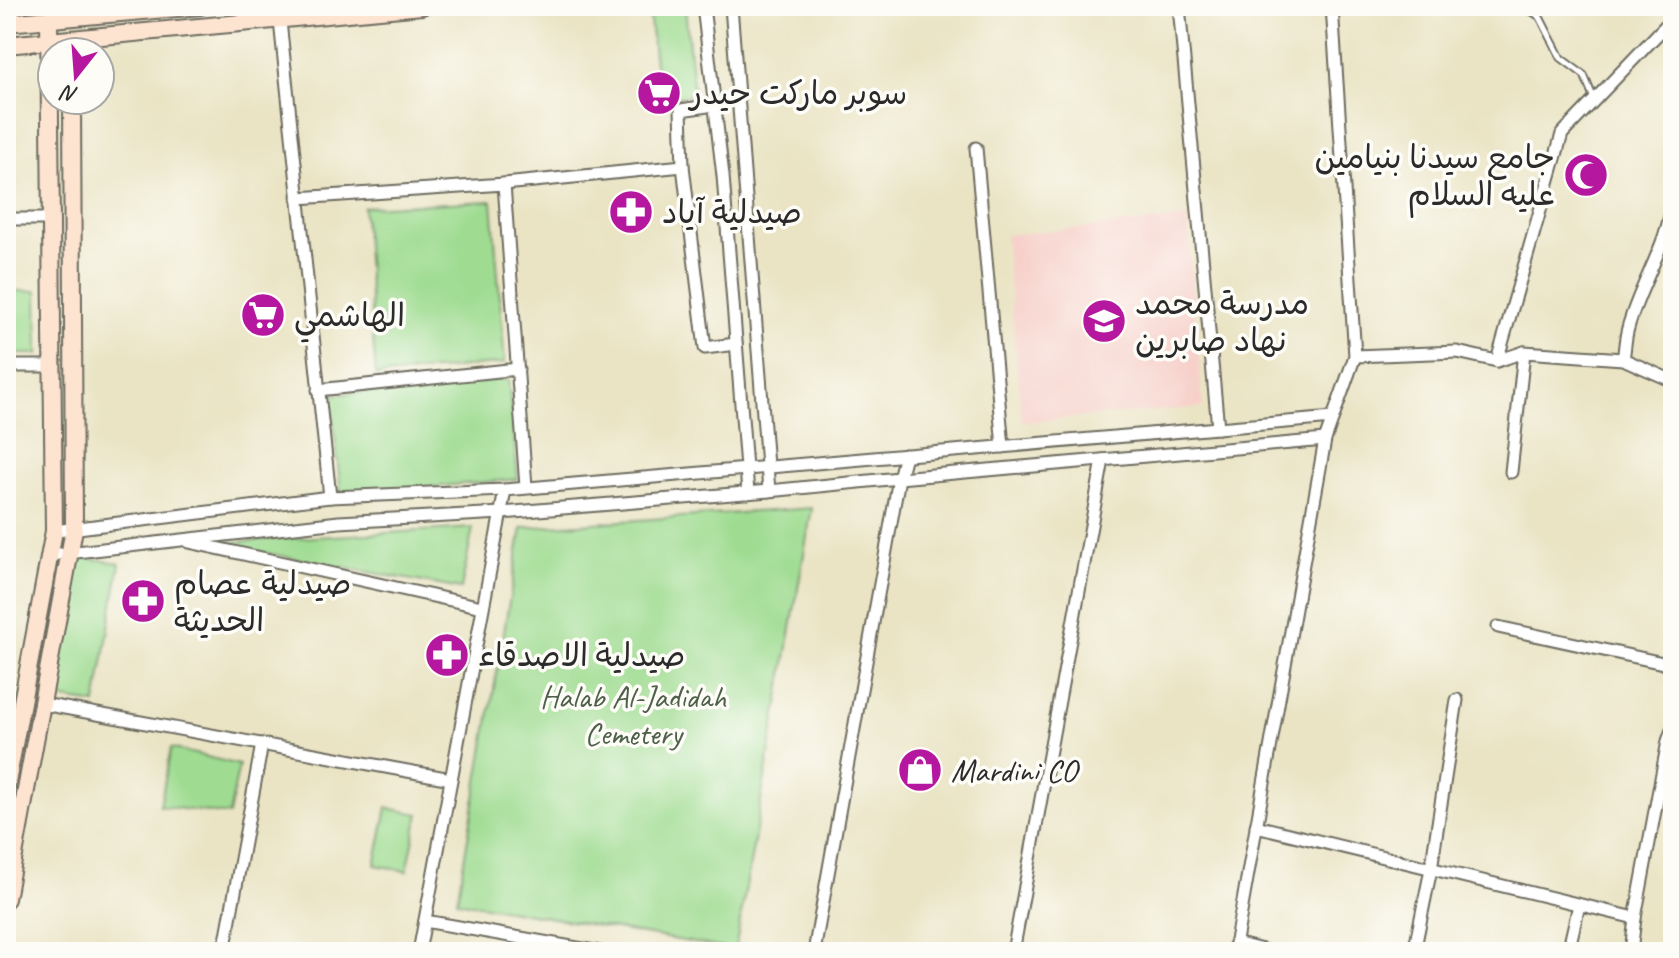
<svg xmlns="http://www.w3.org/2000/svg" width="1679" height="958" font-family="Caveat,'Playpen Sans Arabic',sans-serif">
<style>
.built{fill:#f7d0ca}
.green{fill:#9fdc91;stroke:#65845e;stroke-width:2}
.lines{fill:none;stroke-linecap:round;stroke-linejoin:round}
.lane-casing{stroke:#6e6c61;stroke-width:9}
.street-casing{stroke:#6e6c61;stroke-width:15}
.secondary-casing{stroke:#6e6c61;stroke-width:20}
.lane{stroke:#fff;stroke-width:5}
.street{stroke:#fff;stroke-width:11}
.secondary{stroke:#fde4d0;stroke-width:16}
.labels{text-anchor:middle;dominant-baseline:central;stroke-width:7;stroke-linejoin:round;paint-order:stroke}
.poi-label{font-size:32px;fill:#2b2b2b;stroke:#fdfcf7;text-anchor:start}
.park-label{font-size:32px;fill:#4e604a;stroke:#fdfcf7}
</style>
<rect width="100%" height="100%" fill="#fdfcf7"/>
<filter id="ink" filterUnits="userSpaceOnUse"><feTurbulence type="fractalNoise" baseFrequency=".0125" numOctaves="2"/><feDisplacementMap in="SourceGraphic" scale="16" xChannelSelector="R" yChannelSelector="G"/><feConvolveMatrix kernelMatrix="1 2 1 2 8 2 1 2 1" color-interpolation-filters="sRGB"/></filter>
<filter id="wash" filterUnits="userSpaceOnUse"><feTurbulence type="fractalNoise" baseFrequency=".006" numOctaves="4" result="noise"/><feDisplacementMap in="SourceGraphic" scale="32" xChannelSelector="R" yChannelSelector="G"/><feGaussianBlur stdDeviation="1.8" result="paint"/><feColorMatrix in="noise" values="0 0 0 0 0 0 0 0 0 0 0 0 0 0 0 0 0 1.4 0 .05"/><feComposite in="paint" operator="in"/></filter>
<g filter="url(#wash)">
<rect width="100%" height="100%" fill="#eae4c5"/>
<path class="built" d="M1187 218 1203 407 1022 422 1005 235Z"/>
<g class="green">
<path d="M685 8 694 95 659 99 649 12Z"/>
<path d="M492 201 505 363 376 376 363 207Z"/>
<path d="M6 291H37L38 354H6Z"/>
<path d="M508 379 518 479 341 495 331 395Z"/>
<path d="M812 508 735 950 457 901 522 528Z"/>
<path d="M473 528 461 589 212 543Z"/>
<path d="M74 556 120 563 96 704 50 697Z"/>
<path d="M171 748 239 765 229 815 160 806Z"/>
<path d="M387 808 419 814 407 871 375 865Z"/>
</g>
</g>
<g filter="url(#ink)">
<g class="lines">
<g class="lane-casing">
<path id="lane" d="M1523 6 1540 17 1561 58 1584 75 1594 99"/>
</g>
<g class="street-casing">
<g id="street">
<path d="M703 6 723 176 748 493"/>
<path d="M731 6 769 491"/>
<path d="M1179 6 1218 428"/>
<path d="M280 21 330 497"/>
<path d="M976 148 1003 447"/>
<path d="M683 166 705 348 736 344"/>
<path d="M504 184 683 166 681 110 714 105"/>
<path d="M298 198 504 184 526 487"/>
<path d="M6 219H51"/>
<path d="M1355 356 1457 352 1497 361 1562 134 1673 18"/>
<path d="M1623 359C1625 349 1625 338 1628 328 1640 283 1669 244 1673 197"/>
<path d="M1497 361 1524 352 1623 359 1673 381"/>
<path d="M6 366H52"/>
<path d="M318 390 518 369"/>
<path d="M1511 472 1524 352"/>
<path d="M54 531 330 497 505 490 1333 418"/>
<path d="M189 542 482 607"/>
<path d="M50 555 339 522 502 513 769 491 899 478 1325 440"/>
<path d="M1498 627 1663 663 1673 668"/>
<path d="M43 704 451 779"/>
<path d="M1256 826 1635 918"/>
<path d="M425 921 600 952"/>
<path d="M1235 943 1270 952"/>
<path d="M224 952 262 744"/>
<path d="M419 952 505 490"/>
<path d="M814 952 899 478 905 455"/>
<path d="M1013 952 1103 460"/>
<path d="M1234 952 1325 440 1355 356 1332 6"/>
<path d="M1414 952 1431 869 1457 700"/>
<path d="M1568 952 1579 905"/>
<path d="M1631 952 1635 918 1668 741 1673 727"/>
</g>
</g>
<g class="secondary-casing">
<g id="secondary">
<path d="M6 23 200 6"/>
<path d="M6 45 422 6"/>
<path d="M6 788 54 531 49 19"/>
<path d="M6 899 74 529 72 100"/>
</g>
</g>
<use href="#lane" class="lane"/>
<use href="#street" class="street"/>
<use href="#secondary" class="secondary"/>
</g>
</g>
<defs>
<g id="supermarket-disc" transform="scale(2.3)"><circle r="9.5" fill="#b5179e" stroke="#fdfcf7"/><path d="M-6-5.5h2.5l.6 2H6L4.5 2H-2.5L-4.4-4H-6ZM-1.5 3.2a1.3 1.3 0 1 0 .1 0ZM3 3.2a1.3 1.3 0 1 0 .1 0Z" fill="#fff"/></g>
<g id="mosque-disc" transform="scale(2.3)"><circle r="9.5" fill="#b5179e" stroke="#fdfcf7"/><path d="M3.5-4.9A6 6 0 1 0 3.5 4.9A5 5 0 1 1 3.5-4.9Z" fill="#fff"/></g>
<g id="pharmacy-disc" transform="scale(2.3)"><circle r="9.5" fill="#b5179e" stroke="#fdfcf7"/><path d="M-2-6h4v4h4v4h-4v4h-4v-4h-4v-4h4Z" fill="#fff"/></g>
<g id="school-disc" transform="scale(2.3)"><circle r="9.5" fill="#b5179e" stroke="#fdfcf7"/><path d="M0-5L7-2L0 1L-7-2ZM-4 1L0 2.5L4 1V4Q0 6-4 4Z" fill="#fff"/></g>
<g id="shop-disc" transform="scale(2.3)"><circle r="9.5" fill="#b5179e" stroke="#fdfcf7"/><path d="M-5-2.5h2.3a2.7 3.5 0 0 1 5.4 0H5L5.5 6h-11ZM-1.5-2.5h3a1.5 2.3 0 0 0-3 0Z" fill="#fff"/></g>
</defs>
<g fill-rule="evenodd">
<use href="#supermarket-disc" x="659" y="93"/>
<use href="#mosque-disc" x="1586" y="175"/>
<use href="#pharmacy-disc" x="631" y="212"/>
<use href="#supermarket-disc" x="263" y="315"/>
<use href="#school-disc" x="1104" y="321"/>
<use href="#pharmacy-disc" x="143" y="601"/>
<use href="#pharmacy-disc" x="447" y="655"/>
<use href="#shop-disc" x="920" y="770"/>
</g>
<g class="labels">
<g class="poi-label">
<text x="690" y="93">سوبر ماركت حيدر</text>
<text x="1555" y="157" text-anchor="end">جامع سيدنا بنيامين<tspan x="1555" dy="37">عليه السلام</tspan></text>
<text x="662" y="212">صيدلية آياد</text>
<text x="1135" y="303">مدرسة محمد<tspan x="1135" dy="37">نهاد صابرين</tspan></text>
<text x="294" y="315">الهاشمي</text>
<text x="174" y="583">صيدلية عصام<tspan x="174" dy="37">الحديثة</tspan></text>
<text x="478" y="655">صيدلية الاصدقاء</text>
<text x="951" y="770">Mardini CO</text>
</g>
<g class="park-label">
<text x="633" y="696">Halab Al-Jadidah<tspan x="633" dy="37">Cemetery</tspan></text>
</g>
</g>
<rect width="1679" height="958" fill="none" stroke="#fdfcf7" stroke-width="32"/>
<g transform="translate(76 76) rotate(197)"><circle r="38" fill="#fdfcf7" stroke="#a9a8a5" stroke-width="2"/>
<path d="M0-6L14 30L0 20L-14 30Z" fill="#b5179e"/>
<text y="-12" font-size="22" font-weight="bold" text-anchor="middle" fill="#2b2b2b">N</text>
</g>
</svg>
